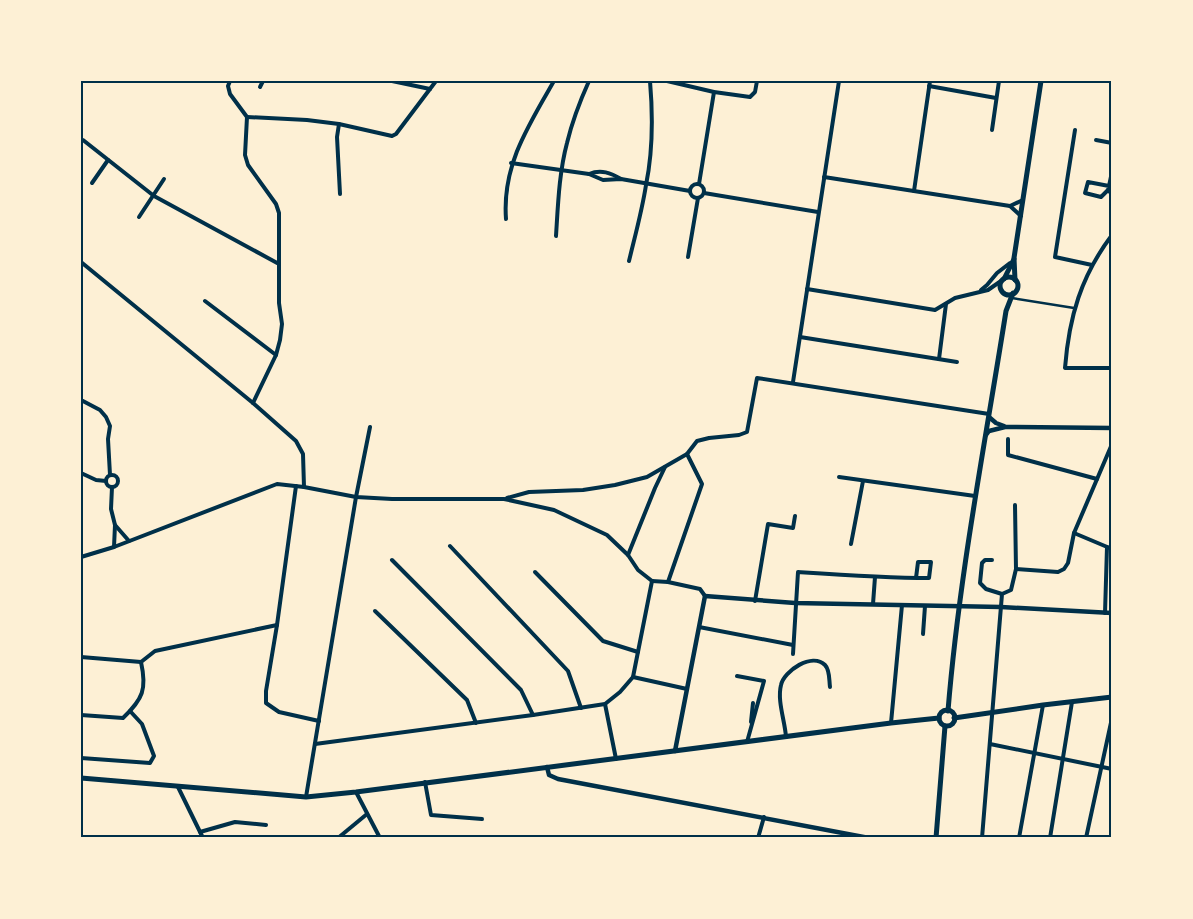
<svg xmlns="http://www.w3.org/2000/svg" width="1193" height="919" font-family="'Source Sans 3',sans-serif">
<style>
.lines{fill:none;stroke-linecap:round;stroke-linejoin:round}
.pedestrian{stroke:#003049;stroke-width:2.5}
.minor{stroke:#003049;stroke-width:4}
.tertiary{stroke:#003049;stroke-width:4.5}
.secondary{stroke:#003049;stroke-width:5}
.neatline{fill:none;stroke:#003049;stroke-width:2}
</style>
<rect width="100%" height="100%" fill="#fdf0d5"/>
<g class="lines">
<path class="pedestrian" d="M1012 298 1074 308"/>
<g class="minor">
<path d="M230 81 228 86 230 94 247 117 245 155 248 165 276 204 279 213V303L282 324 280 340 276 355 253 403"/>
<path d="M392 81 430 89"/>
<path d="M667 81 714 92 750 97 755 92 757 81"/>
<path d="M929 86 996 98"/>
<path d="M260 87 263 81"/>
<path d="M247 117 307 120 339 124 392 136 396 134 436 81"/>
<path d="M339 124 337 137 340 194"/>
<path d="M992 130 999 81"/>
<path d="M1075 130 1055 257 1092 265"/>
<path d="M83 140 154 196 279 264"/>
<path d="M1096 140 1112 143"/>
<path d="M511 163 589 174 603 180 621 179 690 191"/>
<path d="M589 174C601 169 611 173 621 179"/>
<path d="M824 177 1010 206 1023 200"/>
<path d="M92 183 108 160"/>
<circle cx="697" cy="191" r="7"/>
<path d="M699 184 714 92"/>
<path d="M1109 186 1112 172"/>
<path d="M1108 190 1101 197 1085 193 1088 182 1109 186 1108 190 1112 194"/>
<path d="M914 191 930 81"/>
<path d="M704 193 818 212"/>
<path d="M1010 206 1021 216"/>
<path d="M139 217 164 179"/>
<path d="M506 219C502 166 528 126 554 81"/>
<path d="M1112 235C1081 276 1069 317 1065 368H1112"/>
<path d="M556 236C558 205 559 173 567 143 572 122 580 101 589 81"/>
<path d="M688 257 698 198"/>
<path d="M629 261C635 236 642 211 646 185 653 151 653 116 650 81"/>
<path d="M81 262 253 403 296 441 303 454 304 487"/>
<path d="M807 289 935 310 955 298 988 290 1001 281"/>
<path d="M981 290 987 285 997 273 1010 263"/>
<path d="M205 301 276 355"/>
<path d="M800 337 957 362"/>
<path d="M939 359 946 304"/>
<path d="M793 382 839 81"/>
<path d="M81 400 100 410 106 417 110 426 108 439 110 475"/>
<path d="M1008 439V455L1097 479"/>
<path d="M81 473 96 480 106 481"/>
<circle cx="112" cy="481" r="6"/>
<path d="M839 477 975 496"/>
<path d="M296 486 277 625 266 691V703L279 712 319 721"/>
<path d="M112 487 111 509 115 525 114 547"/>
<path d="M507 498 529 492 583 490 615 485 647 477 687 454 697 441 709 438 739 435 747 432 757 378 989 414"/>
<path d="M115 525 129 541"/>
<path d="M1074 533 1112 549"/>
<path d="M851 544 863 481"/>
<path d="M450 546 568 671 581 708"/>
<path d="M628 555 655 488 665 467"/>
<path d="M81 557 114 547 277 484 304 487 356 497 392 499H504L554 510 607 535 628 555 638 570 652 581"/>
<path d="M392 560 521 690 533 715"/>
<path d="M992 560H985L982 563 980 583 986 589 1002 594"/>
<path d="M1016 569 1058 572 1064 569 1068 563 1074 533 1112 444"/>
<path d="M535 572 603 641 638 652"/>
<path d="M652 581 668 582 700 589 705 596"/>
<path d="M668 582 702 484 687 454"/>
<path d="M755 601 768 524 793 528 795 516"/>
<path d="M873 604 875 577"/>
<path d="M375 611 467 700 476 723"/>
<path d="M1105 613 1107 547"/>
<path d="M699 627 793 645"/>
<path d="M923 634 925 606"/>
<path d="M793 654 798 572C842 575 885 578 929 578L931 562H918L916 578"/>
<path d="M81 657 141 662 155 651 277 625"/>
<path d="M737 676 764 681 747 742"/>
<path d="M633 677 687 689"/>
<path d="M605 704 616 759"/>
<path d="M81 715 123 718C143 699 147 689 141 662"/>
<path d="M751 722 753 703"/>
<path d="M891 723 902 605"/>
<path d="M786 737C785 721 777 701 781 685 784 671 812 652 825 665 830 670 829 680 830 687"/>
<path d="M315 744 533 715 605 704 620 692 633 677 652 581"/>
<path d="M990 744 1112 769"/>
<path d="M81 758 150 763 154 756 142 724 130 711"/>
<path d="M425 782 431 815 482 819"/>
<path d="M178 787 203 838"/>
<path d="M356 792 380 838"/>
<path d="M306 797 356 497 370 427"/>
<path d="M200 832 235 822 266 825"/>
<path d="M338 838 367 814"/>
<path d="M758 838 764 817"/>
<path d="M982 838 1002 594 1011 590 1016 569 1015 505"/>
<path d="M1019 838 1043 705"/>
<path d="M1050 838 1072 702"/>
<path d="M1086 838 1112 718"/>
</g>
<g class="tertiary">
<path d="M989 417 996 423 1004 426"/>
<path d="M986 435 989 431 1005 427 1112 428"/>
<path d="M675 751 705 596 795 603 1001 607 1112 613"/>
<path d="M547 767 549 775 558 779 869 838"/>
</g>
<g class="secondary">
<circle cx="1009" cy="286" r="9"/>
<path d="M1004 279 1014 259"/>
<path d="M1015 280 1014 258 1041 81"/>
<circle cx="947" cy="718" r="8"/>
<path d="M948 711C959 576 985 444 1006 311L1013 293"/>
<path d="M954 718 1043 705 1112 697"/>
<path d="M81 778 306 797 356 792 891 723 939 718"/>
<path d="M936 838 945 726"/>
</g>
</g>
<rect width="1193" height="919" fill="none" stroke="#fdf0d5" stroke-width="165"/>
<rect x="82" y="82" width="1028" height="754" class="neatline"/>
</svg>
